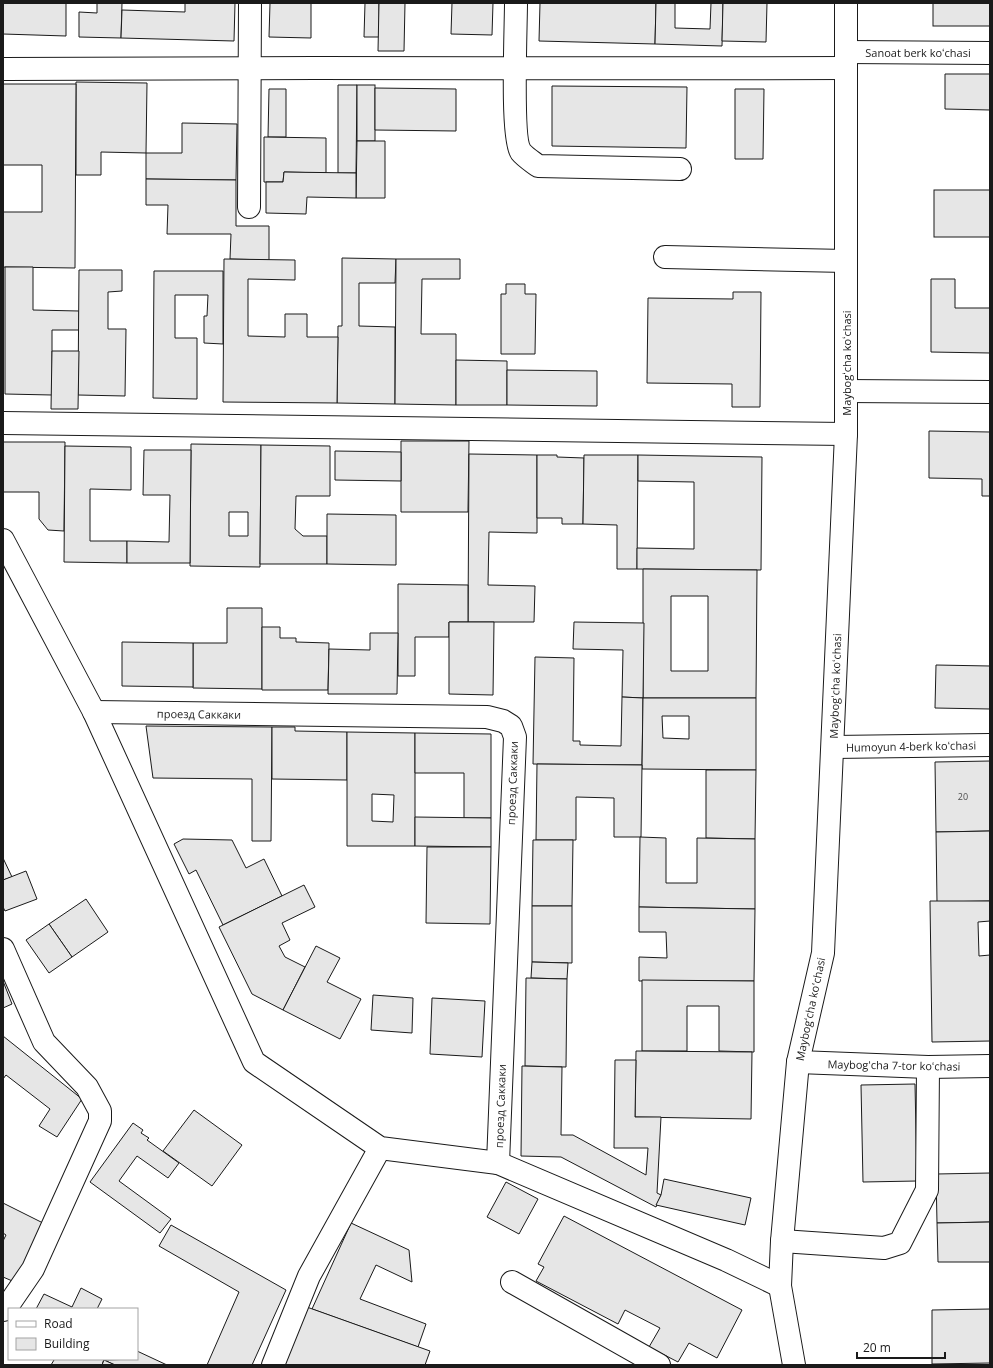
<svg xmlns="http://www.w3.org/2000/svg" width="993" height="1368" font-family="'Open Sans',sans-serif">
<style>
.building{fill:#e6e6e6;stroke:#1a1a1a;fill-rule:evenodd}
.lines{fill:none;stroke-linecap:round;stroke-linejoin:round}
.minor-casing{stroke:#1a1a1a;stroke-width:24}
.minor{stroke:#fff;stroke-width:22}
.labels{text-anchor:middle;dominant-baseline:central;stroke-width:3;stroke-linejoin:round;paint-order:stroke}
.number-label{font-size:9px;fill:#4d4d4d}
.street-label{font-size:11px;fill:#1a1a1a;stroke:#fff}
</style>
<rect width="100%" height="100%" fill="#fff"/>
<g class="building">
<path d="M3 3H66V36L3 34Z"/>
<path d="M97 3H122L121 38 79 37V12L97 13Z"/>
<path d="M185 3H235L234 41 121 38 122 10 185 12Z"/>
<path d="M270 3H311V38L269 37Z"/>
<path d="M365 3H379V37H364Z"/>
<path d="M379 3H405L404 51H378Z"/>
<path d="M452 3H493L492 35 451 34Z"/>
<path d="M540 3H656L655 44 539 41Z"/>
<path d="M656 3H675V28L710 29 711 3H723L722 46 655 44Z"/>
<path d="M723 3H767L766 42 722 41Z"/>
<rect x="933" y="3" width="57" height="23"/>
<path d="M945 74H990V110L945 109Z"/>
<path d="M76 82 147 83 146 153 101 152V175H76Z"/>
<path d="M3 84H76L75 268 3 267V212H42V165H3Z"/>
<path d="M338 85H357L356 173H338Z"/>
<rect x="357" y="85" width="18" height="56"/>
<path d="M552 86 687 87 686 148 552 146Z"/>
<path d="M375 88 456 89V131L375 130Z"/>
<path d="M269 89H286V137H268Z"/>
<path d="M735 89H764L763 159H735Z"/>
<path d="M182 123 237 124 236 180 146 179V153H182Z"/>
<path d="M264 137 326 138V173L284 172 283 182H264Z"/>
<path d="M357 141H385V198H356Z"/>
<path d="M284 172 356 173V198L307 197 306 214 266 213V182H283Z"/>
<path d="M146 179 236 180V226H269V260L230 259 231 234H167L168 205H146Z"/>
<rect x="934" y="190" width="56" height="47"/>
<path d="M342 258 396 259 395 283H359V326L395 327V404L337 403 338 326H342Z"/>
<path d="M224 259 295 260V280L248 279V336L285 337V314H307V337H338L337 403 223 402Z"/>
<path d="M396 259H460V279H422L421 334H456V405L395 404Z"/>
<path d="M5 267H33V310L79 311V330H52V395L5 394Z"/>
<path d="M79 270H122V291L108 292V329H126L125 396 78 395Z"/>
<path d="M154 271H223V344L204 343V316H207L208 295H175V338H197V399L153 398Z"/>
<path d="M931 279H955V308H990V353L931 352Z"/>
<path d="M506 284H525V294H536L535 354H501V294H506Z"/>
<path d="M733 292H761L760 407H732V384L647 383 648 298 733 299Z"/>
<path d="M52 351H79L78 409H51Z"/>
<path d="M456 360 507 361V405H456Z"/>
<path d="M507 370 597 371V406L507 405Z"/>
<path d="M929 431 990 432V496H982V479L929 478Z"/>
<path d="M401 441H469L468 512H401Z"/>
<path d="M3 442H65L64 531 48 530 39 519V492H3Z"/>
<path d="M191 444 261 445 260 567 190 566ZM229 512H248V536H229Z"/>
<path d="M261 445 330 446V496H296L295 529 303 536H327V564H260Z"/>
<path d="M65 446 131 447V490L90 489V541H127V563L64 562Z"/>
<path d="M144 450H191L190 563H127V541L169 542 170 495H143Z"/>
<path d="M335 451 401 452V481L335 480Z"/>
<path d="M469 454 537 455V533L489 532 488 585 535 586 534 622H468Z"/>
<path d="M537 455H557V457L584 458 583 524H562V518H537Z"/>
<path d="M584 455H638L637 569H617V525L583 524Z"/>
<path d="M638 455 762 457 761 570 637 569V548L694 549V482L638 481Z"/>
<path d="M327 514 396 515V565L327 564Z"/>
<path d="M643 569 757 570 756 698H643ZM671 596H708V671H671Z"/>
<path d="M398 584 468 585V622H449V637H415V676H398Z"/>
<path d="M227 608H262V689L193 688V643H227Z"/>
<path d="M449 622H494L493 695 449 694Z"/>
<path d="M574 622 644 623 643 698 622 697 623 650 573 649Z"/>
<path d="M262 627H280V638H296V642L329 643 328 690H262Z"/>
<path d="M370 633H398L397 694H328L329 649 370 650Z"/>
<path d="M122 642 193 643V687L122 686Z"/>
<path d="M535 657 574 658 573 741H580V745L621 746 622 697 643 698 642 765 533 764Z"/>
<path d="M936 665 990 666V709L935 708Z"/>
<path d="M643 698H756V770L642 769ZM662 716H689V739L663 738Z"/>
<path d="M146 726 272 727 271 841H252V779L153 778Z"/>
<path d="M272 727H295V731L347 732V780L272 779Z"/>
<path d="M347 732 415 733V846H347ZM372 794 394 795 393 822 372 821Z"/>
<path d="M415 733 491 734V818H464V773H415Z"/>
<path d="M990 761V831L936 832 935 762Z"/>
<path d="M537 764 642 765 641 837H614V798L576 797V840H536Z"/>
<path d="M706 770H756L755 839 706 838Z"/>
<path d="M415 817 491 818V847L415 846Z"/>
<path d="M990 831V901L937 902 936 832Z"/>
<path d="M640 837 666 838V883H697V838L755 839V909L639 907Z"/>
<path d="M183 839 232 840 246 868 264 859 282 896 223 925 196 870 189 874 174 844Z"/>
<path d="M533 840H573L572 906H532Z"/>
<path d="M427 847H491L490 924 426 923Z"/>
<path d="M3 858 12 877 3 880Z"/>
<path d="M26 871 37 899 5 911 3 907V880Z"/>
<path d="M304 885 315 907 282 923 290 940 279 946 285 957 305 967 283 1010 252 994 219 927Z"/>
<path d="M86 899 108 932 72 957 49 924Z"/>
<path d="M930 901H990V921L978 922 979 956 990 955V1041L932 1042Z"/>
<path d="M532 906H572V963L532 962Z"/>
<path d="M639 907 755 909 754 981H639V957L667 958 666 932H639Z"/>
<path d="M49 924 72 957 49 973 26 940Z"/>
<path d="M316 946 340 958 327 982 361 999 340 1039 283 1010Z"/>
<path d="M532 962 568 963 567 979 531 978Z"/>
<path d="M526 978 567 979 566 1067 525 1066Z"/>
<path d="M642 980 754 981V1052L719 1051V1006H687V1051H642Z"/>
<path d="M3 981 12 1004 3 1008Z"/>
<path d="M373 995 413 998 412 1033 371 1030Z"/>
<path d="M432 998 485 1001 482 1057 430 1054Z"/>
<path d="M3 1036 82 1099 57 1137 39 1126 50 1109 6 1075 3 1079Z"/>
<path d="M636 1051 752 1052 751 1119 635 1117Z"/>
<path d="M615 1060H636L635 1117H661L657 1193 661 1195 656 1207 561 1157 521 1156 522 1066 562 1067 561 1135H573L646 1175 648 1148H614Z"/>
<path d="M915 1084 917 1181 863 1182 861 1085Z"/>
<path d="M194 1110 242 1145 212 1186 163 1151Z"/>
<path d="M133 1123 143 1130 141 1133 149 1138 147 1140 179 1163 168 1178 137 1156 119 1181 171 1219 160 1233 90 1182Z"/>
<path d="M990 1173V1222L937 1223 936 1174Z"/>
<path d="M664 1179 751 1198 745 1225 656 1205 661 1195Z"/>
<path d="M506 1182 538 1199 519 1234 487 1217Z"/>
<path d="M3 1203 43 1223 17 1283 3 1277V1241L6 1235 3 1233Z"/>
<path d="M564 1216 742 1310 717 1358 689 1343 678 1362 649 1347 660 1328 625 1310 618 1324 536 1281 544 1267 538 1264Z"/>
<path d="M990 1222V1262H938L937 1223Z"/>
<path d="M351 1223 409 1250 412 1282 376 1265 360 1299 426 1324 418 1347 312 1309Z"/>
<path d="M171 1225 286 1290 252 1365H207L239 1292 159 1246Z"/>
<path d="M81 1288 102 1299 97 1309H36L44 1294 72 1307Z"/>
<path d="M304 1306 430 1351 425 1365H283Z"/>
<path d="M990 1309V1363L932 1364V1310Z"/>
<path d="M137 1351 167 1365H115L104 1360 137 1359Z"/>
<path d="M51 1359H104L102 1365H51L54 1360Z"/>
<path d="M104 1360 115 1365H102Z"/>
</g>
<g class="lines">
<g class="minor-casing">
<g id="minor">
<path d="M516 3C516 26 511 139 521 152 525 157 533 162 538 166L680 169"/>
<path d="M846 52 990 53"/>
<path d="M3 69C284 67 565 69 846 68"/>
<path d="M249 207 250 3"/>
<path d="M665 257 846 261"/>
<path d="M846 391 990 392"/>
<path d="M3 423 846 434"/>
<path d="M3 540 94 712 254 1062 380 1148 498 1163 726 1260 780 1286"/>
<path id="s1" d="M94 712 487 717 503 721 511 726 515 737 498 1163"/>
<path d="M833 747 990 745"/>
<path d="M3 949 44 1042 87 1087 100 1111V1121L33 1269 9 1304 3 1310"/>
<path d="M798 1062 928 1067 990 1066"/>
<path d="M782 1241 884 1248 900 1243 927 1190 928 1067"/>
<path d="M512 1282 659 1365"/>
<path d="M273 1365 309 1276 380 1148"/>
<path d="M794 1365 780 1286 782 1241 798 1062 823 953 846 434V3"/>
</g>
</g>
<use href="#minor" class="minor"/>
</g>
<g class="labels">
<g class="number-label">
<text x="963" y="796">20</text>
</g>
<g class="street-label">
<text x="918" y="52">Sanoat berk koʻchasi</text>
<text transform="translate(846 363) rotate(-90)">Maybogʻcha koʻchasi</text>
<text transform="translate(835 686) rotate(-88)">Maybogʻcha koʻchasi</text>
<text stroke="none"><textPath href="#s1" startOffset="105">проезд Саккаки</textPath></text>
<text transform="translate(911 746) rotate(-1)">Humoyun 4-berk koʻchasi</text>
<text transform="translate(512 783) rotate(-88)">проезд Саккаки</text>
<text transform="translate(810 1009) rotate(-78)">Maybogʻcha koʻchasi</text>
<text transform="translate(894 1065) rotate(1)">Maybogʻcha 7-tor koʻchasi</text>
<text transform="translate(500 1106) rotate(-88)">проезд Саккаки</text>
</g>
</g>
<rect width="993" height="1368" fill="none" stroke="#1a1a1a" stroke-width="8"/>
<rect x="8" y="1308" width="130" height="52" fill="#ffffff" stroke="#a3a3a3"/>
<rect x="16" y="1321" width="20" height="6" fill="#ffffff" stroke="#a3a3a3"/>
<text x="44" y="1328" font-size="12" fill="#1a1a1a">Road</text>
<rect x="16" y="1338" width="20" height="12" fill="#e6e6e6" stroke="#a3a3a3"/>
<text x="44" y="1348" font-size="12" fill="#1a1a1a">Building</text>
<path d="M857 1352v6h88v-6" fill="none" stroke="#1a1a1a" stroke-width="2"/>
<text x="863" y="1352" font-size="12" fill="#1a1a1a" stroke="#ffffff" stroke-width="3" paint-order="stroke">20 m</text>
</svg>
